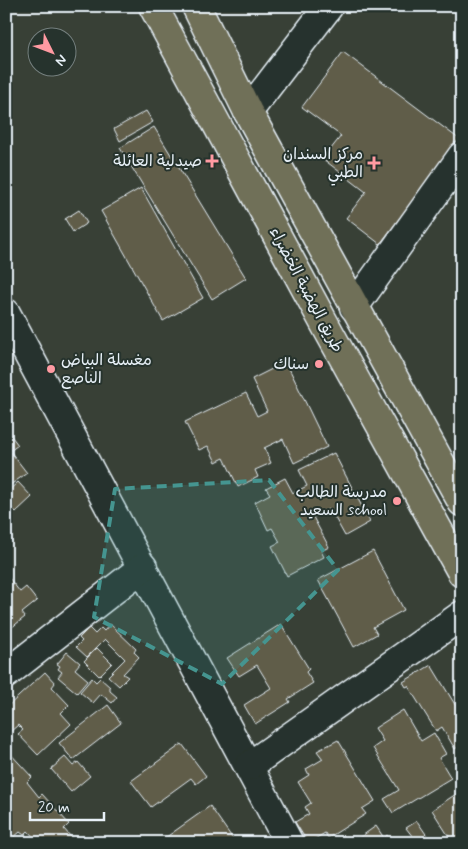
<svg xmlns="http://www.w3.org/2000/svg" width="468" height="849" font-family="Mynerve,'Playpen Sans Arabic',sans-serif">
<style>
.building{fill:#615d4a;stroke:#e8f1f8}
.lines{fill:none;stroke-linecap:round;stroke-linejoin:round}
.minor-casing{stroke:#e8f1f8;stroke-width:31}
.major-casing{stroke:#e8f1f8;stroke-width:31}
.minor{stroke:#26332d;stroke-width:28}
.major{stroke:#706f59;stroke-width:28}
.marked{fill:#459590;fill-opacity:0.2;stroke:#459590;stroke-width:4;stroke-dasharray:10 6;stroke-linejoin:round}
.poi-dot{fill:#ff9aa2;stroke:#26332d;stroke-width:2}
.labels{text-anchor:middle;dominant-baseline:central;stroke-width:4;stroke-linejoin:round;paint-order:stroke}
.poi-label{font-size:16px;fill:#e8f1f8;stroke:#26332d;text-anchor:end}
.street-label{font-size:16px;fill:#e8f1f8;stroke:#26332d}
</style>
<rect width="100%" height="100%" fill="#384036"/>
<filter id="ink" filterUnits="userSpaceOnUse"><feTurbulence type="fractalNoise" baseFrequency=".02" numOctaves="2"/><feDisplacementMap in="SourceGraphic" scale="10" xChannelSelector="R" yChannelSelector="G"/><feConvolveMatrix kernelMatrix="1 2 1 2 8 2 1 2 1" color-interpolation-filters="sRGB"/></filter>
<g filter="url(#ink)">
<g class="building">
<path d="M343 52 459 139 380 244 346 218 366 192 323 159 341 136 302 107Z"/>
<path d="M146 111 153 122 120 141 114 129Z"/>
<path d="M154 127 246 278 212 299 120 148Z"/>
<path d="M141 188 203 298 163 321 101 211Z"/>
<path d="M79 210 87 223 73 232 65 219Z"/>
<path d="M286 362 327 447 294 463 283 439 264 448 271 463 255 470 258 477 238 487 224 458 216 462 208 446 199 450 185 422 246 393 257 416 267 411 252 379Z"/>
<path d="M6 429 18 445 10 451 27 473 6 488Z"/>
<path d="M334 453 370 522 345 536 330 509 313 517 329 547 321 551 324 557 287 576 272 546 280 542 272 528 268 530 255 502 270 494 266 488 285 478 293 493 307 486 299 470Z"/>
<path d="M18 482 32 497 16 512 6 502V493Z"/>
<path d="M373 551 404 610 373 627 377 634 354 647 318 580Z"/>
<path d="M6 574 20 592 26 587 37 601 22 613 25 617 6 632Z"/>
<path d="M110 624 136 649 134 652 139 657 123 674 128 677 119 686 108 676 125 659 105 639 87 657 76 647 82 641 79 638 89 628 95 634 101 628 104 631Z"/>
<path d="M281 624 309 669 306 672 313 683 288 699 290 702 255 724 244 705 271 688 257 665 239 676 227 658Z"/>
<path d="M97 648 112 663 99 676 84 661Z"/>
<path d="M67 652 80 663 75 669 88 680 77 693 58 677 62 672 58 669 60 666 57 664Z"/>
<path d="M431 665 462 716V744L455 749 442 727 436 731 408 686 406 687 403 682Z"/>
<path d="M45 672 55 683 52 687 69 705 61 713 71 724 38 755 18 734 23 730 18 725 10 732 6 728V708Z"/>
<path d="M92 678 96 682 100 678 110 687V691L117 697 112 703 101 694 93 703 80 692Z"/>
<path d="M108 705 121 723 73 760 59 743Z"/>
<path d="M403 710 421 741 434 733 446 754 439 758 451 778 393 813 384 799 399 790 373 748 383 741 375 728Z"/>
<path d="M338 740 375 801 362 809 366 814 328 838 325 833 308 843 295 822 309 814 305 807 311 803 298 782 309 775 306 769 323 759 317 751Z"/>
<path d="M182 744 206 776 196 784 191 778 151 807 131 781Z"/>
<path d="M6 749 32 777 27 782 39 797 42 794 69 824 64 829 76 843H37L38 842 28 831 24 835 20 832 14 837 6 829Z"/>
<path d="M65 757 73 766 78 762 90 776 71 792 51 769Z"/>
<path d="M462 790V843H453L432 810Z"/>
<path d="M210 806 235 842 238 840 241 843H158Z"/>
<path d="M417 821 432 843H404L413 837 406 828Z"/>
<path d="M376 826 384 838 387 835 393 843H352Z"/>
</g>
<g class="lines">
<g class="minor-casing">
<g id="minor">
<path d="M248 112 329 6"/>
<path d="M354 307 462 156"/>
<path d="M6 313 289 843"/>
<path d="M6 674 143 567"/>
<path d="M249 766 462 615"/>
</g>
</g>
<g class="major-casing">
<g id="major">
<path d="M153 6 328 330 462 573"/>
<path d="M196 6 248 112 462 502"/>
</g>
</g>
<use href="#minor" class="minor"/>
<use href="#major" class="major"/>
</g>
</g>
<path class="marked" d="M269 480 338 570 222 684 94 617 115 489Z"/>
<g class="poi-dot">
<path d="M209.5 153.5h5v5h5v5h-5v5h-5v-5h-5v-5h5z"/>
<path d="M371.5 155.5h5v5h5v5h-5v5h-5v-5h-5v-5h5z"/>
<circle cx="319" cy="364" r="5"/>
<circle cx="51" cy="369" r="5"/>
<circle cx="397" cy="501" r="5"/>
</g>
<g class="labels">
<g class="poi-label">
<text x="363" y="154">مركز السندان<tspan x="363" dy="18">الطبي</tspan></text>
<text x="202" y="161">صيدلية العائلة</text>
<text x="61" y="360" text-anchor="start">مغسلة البياض<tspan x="61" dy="18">الناصع</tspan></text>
<text x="309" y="364">سناك</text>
<text x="387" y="492">مدرسة الطالب<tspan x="387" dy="18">السعيد school</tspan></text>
</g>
<g class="street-label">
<text transform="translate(306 290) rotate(62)">طريق الهضبة الخضراء</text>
</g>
</g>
<rect width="468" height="849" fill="none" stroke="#26332d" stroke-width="25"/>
<rect x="12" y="12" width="443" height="824" fill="none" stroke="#e8f1f8" stroke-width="2" filter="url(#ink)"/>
<g transform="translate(52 52) rotate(132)"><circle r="24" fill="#26332d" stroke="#747f7e"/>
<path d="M0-4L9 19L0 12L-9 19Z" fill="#ff9aa2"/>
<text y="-8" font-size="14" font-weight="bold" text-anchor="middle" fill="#e8f1f8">N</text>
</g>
<path d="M30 812v8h74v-8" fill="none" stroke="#e8f1f8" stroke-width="2.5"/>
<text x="38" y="812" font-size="15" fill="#e8f1f8" stroke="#26332d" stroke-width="4" paint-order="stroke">20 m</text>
</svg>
